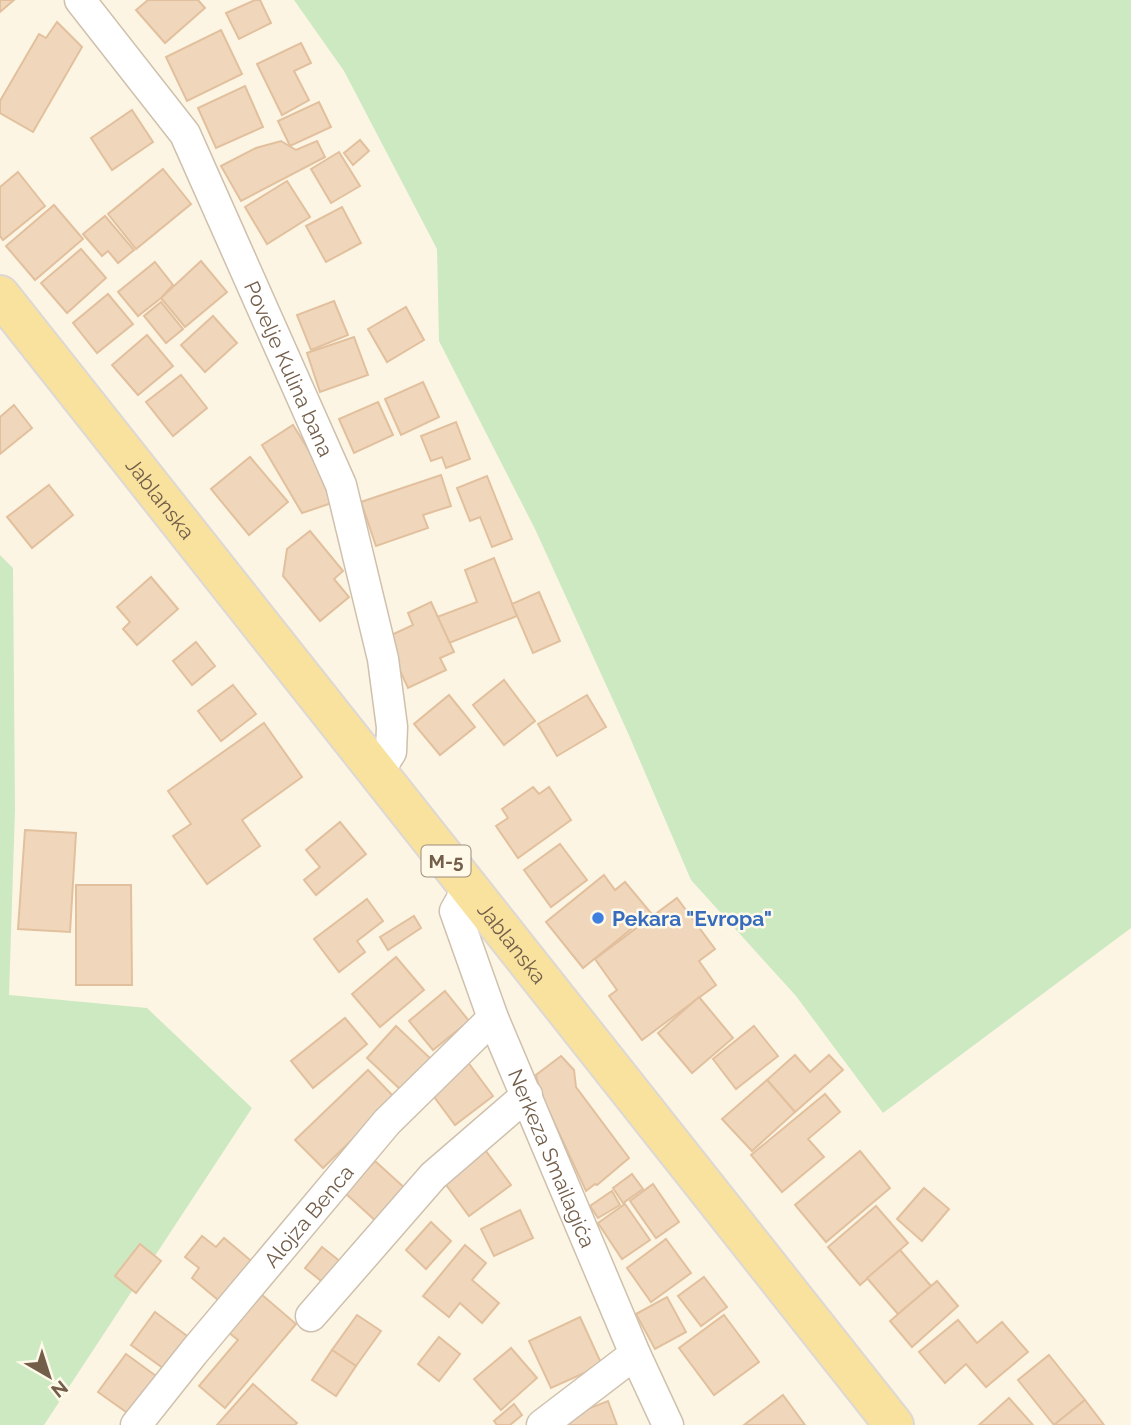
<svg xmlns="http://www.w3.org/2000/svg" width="1131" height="1425" font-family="Raleway,sans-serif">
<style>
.green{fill:#cde9c2}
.building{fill:#f0d7bc;stroke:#e2c09d;stroke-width:2}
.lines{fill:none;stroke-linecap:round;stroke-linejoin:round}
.street-casing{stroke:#cfc0ad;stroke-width:33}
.primary-casing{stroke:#ddd8d4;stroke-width:42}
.street{stroke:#fff;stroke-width:30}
.primary{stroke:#f9e29d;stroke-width:38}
.shop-dot{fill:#3f7fe0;stroke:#fff9e9;stroke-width:2.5}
.labels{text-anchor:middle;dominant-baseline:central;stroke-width:5;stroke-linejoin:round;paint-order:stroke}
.shield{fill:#fff9e9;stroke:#9d8c7a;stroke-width:2}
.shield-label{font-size:19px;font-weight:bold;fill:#735e4a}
.street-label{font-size:21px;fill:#735e4a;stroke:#fff9e9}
.shop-label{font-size:21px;font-weight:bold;fill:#366cbe;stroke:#fff9e9;text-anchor:start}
</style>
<rect width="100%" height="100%" fill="#fcf5e3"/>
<g class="green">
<path d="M294 0H1131V928L883 1113 796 996 691 880 628 733 535 529 439 341 437 249 344 71Z"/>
<path d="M0 555 13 568 15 810 9 995 147 1008 252 1108 44 1425H0Z"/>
</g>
<g class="building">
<path d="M0 0H14L0 12Z"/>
<path d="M148 0H198L205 8 165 43 136 10Z"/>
<path d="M255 0H260L271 23 239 39 226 13Z"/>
<path d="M57 22 82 47 33 132 0 113V101L39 34 46 38Z"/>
<path d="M221 30 242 74 187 101 166 57Z"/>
<path d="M301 43 311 63 294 71 309 100 282 115 257 64Z"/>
<path d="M245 86 263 127 216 148 198 108Z"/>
<path d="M319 102 331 127 290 146 278 121Z"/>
<path d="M132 110 153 142 112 170 91 138Z"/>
<path d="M360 140 369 151 353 165 344 153Z"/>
<path d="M281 141 296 150 317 141 325 157 241 201 221 166 256 148Z"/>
<path d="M339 152 360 186 331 203 311 169Z"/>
<path d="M163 169 191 204 136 249 108 214Z"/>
<path d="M18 172 45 206 3 240 0 236V187Z"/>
<path d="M287 181 310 217 267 244 245 207Z"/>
<path d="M54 205 83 239 35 280 6 246Z"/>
<path d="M342 207 361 243 326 262 306 226Z"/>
<path d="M105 216 134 250 118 263 108 251 102 256 83 234Z"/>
<path d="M81 249 106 278 67 313 41 283Z"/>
<path d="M201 261 227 292 185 327 161 298Z"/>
<path d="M155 262 173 285 161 298 138 316 118 292Z"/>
<path d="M108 294 133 324 97 353 73 323Z"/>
<path d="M334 301 348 335 311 350 297 315Z"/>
<path d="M161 302 183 329 166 343 144 316Z"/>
<path d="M406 307 424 340 387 362 368 329Z"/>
<path d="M213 316 237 343 205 372 181 345Z"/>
<path d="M147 335 173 366 138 395 112 365Z"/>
<path d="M354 337 368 375 320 392 307 353Z"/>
<path d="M181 375 207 408 173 436 146 402Z"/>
<path d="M423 382 439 417 401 435 385 399Z"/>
<path d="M378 402 393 435 354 453 339 419Z"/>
<path d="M14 405 32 428 0 454V417Z"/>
<path d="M456 422 470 459 446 468 442 457 431 461 421 436Z"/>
<path d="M293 425 314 459 332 503 302 513 262 445Z"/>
<path d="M250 457 288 502 249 535 211 489Z"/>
<path d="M441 475 451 506 423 515 428 528 376 546 361 502Z"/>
<path d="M487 476 512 539 492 547 480 517 470 521 457 488Z"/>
<path d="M49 485 73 515 32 548 7 517Z"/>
<path d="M310 531 343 571 334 579 349 597 320 621 283 576 287 549Z"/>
<path d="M494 558 517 616 449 643 437 617 477 602 465 570Z"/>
<path d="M151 577 178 609 137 645 123 629 130 622 117 607Z"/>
<path d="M539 592 560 641 533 653 512 604Z"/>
<path d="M431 602 454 652 440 658 446 670 408 688 385 638 413 625 408 613Z"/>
<path d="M196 642 215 666 192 685 173 661Z"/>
<path d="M504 680 535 721 504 745 473 705Z"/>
<path d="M233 685 256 714 221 741 198 711Z"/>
<path d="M449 695 475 727 440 755 414 724Z"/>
<path d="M587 695 606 727 557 756 538 724Z"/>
<path d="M264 723 302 777 242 820 260 846 207 884 173 836 191 824 168 791Z"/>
<path d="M533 787 539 794 549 787 571 820 518 858 496 826 508 818 502 809Z"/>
<path d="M340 822 366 854 316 895 304 880 320 867 306 850Z"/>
<path d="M25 830 76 833 70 932 18 929Z"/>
<path d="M560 844 587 880 551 907 524 870Z"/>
<path d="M604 875 615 890 625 882 651 913 583 968 546 922Z"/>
<path d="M76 885H131L132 985H76Z"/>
<path d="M677 898 715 949 699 961 716 985 642 1040 609 996 617 990 595 959Z"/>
<path d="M367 899 383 921 357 941 365 952 339 972 314 939Z"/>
<path d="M414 916 421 928 388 950 380 937Z"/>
<path d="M396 957 424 990 380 1027 352 994Z"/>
<path d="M445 991 469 1021 433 1050 409 1021Z"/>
<path d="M699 997 733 1038 692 1073 658 1033Z"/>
<path d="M345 1018 367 1044 313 1088 291 1061Z"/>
<path d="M396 1026 432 1060 403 1092 367 1058Z"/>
<path d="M754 1026 778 1056 736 1089 713 1059Z"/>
<path d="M795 1055 810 1072 829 1055 843 1070 795 1112 767 1080Z"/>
<path d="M561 1056 574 1070 576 1087 629 1158 597 1185 595 1184 586 1191 540 1092 536 1075Z"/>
<path d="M467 1061 493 1096 455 1125 429 1090Z"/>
<path d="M368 1070 395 1098 323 1168 295 1140Z"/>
<path d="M767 1080 795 1112 752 1151 722 1119Z"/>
<path d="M825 1094 840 1112 808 1139 824 1157 782 1192 751 1155Z"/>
<path d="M483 1147 511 1185 469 1216 441 1178Z"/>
<path d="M860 1151 890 1188 826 1242 795 1205Z"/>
<path d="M375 1161 407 1190 378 1223 345 1193Z"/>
<path d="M632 1174 643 1189 623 1203 613 1188Z"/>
<path d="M653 1184 679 1222 656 1238 630 1201Z"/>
<path d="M924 1188 949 1209 922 1241 897 1219Z"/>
<path d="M612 1191 620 1205 598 1218 590 1206Z"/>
<path d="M625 1204 650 1240 622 1259 598 1223Z"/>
<path d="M876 1206 908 1243 860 1285 828 1247Z"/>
<path d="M520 1210 533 1238 494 1256 481 1229Z"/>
<path d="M431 1222 451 1241 426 1269 406 1250Z"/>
<path d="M202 1236 216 1247 224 1238 256 1265 224 1305 192 1278 199 1268 185 1257Z"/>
<path d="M666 1239 691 1273 651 1302 627 1268Z"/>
<path d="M140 1244 161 1261 136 1293 115 1276Z"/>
<path d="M465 1245 486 1263 472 1280 499 1303 482 1323 460 1303 449 1317 423 1296Z"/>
<path d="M322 1247 342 1263 325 1284 305 1268Z"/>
<path d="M900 1250 931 1286 898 1314 867 1278Z"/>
<path d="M704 1277 727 1307 701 1326 678 1296Z"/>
<path d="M937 1281 958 1306 912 1347 890 1321Z"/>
<path d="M261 1294 296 1324 225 1408 199 1386 238 1340 228 1332Z"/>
<path d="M667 1297 686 1332 655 1349 636 1314Z"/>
<path d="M155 1312 187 1336 163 1368 131 1345Z"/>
<path d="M357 1315 381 1331 356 1366 332 1350Z"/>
<path d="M724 1315 759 1362 714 1395 679 1348Z"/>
<path d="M580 1317 602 1365 551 1388 529 1341Z"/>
<path d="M958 1320 977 1343 1002 1322 1028 1352 986 1387 966 1364 945 1383 919 1352Z"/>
<path d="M439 1337 460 1354 439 1381 418 1364Z"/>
<path d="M511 1348 537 1378 501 1410 474 1379Z"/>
<path d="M332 1350 356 1366 336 1396 312 1380Z"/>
<path d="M126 1354 156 1376 129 1414 98 1392Z"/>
<path d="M1049 1355 1085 1400 1054 1425 1018 1380Z"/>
<path d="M253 1384 297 1423 295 1425H217Z"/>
<path d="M783 1395 805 1425H744Z"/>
<path d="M1009 1398 1033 1425H979Z"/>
<path d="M1085 1400 1104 1425H1054Z"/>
<path d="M608 1401 617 1425H558L557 1421Z"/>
<path d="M514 1404 522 1415 510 1425H497L494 1421Z"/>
</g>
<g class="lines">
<g class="street-casing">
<g id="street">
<path id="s1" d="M80 0 185 134 341 485 383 659 392 727 391 752 377 774"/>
<path id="s2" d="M468 888 455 911 493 1018 635 1354 668 1425"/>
<path d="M311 1316 433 1176 527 1095"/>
<path id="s3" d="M136 1425 194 1352 387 1122 493 1018"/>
<path d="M542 1425 635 1354"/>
</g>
</g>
<g class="primary-casing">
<g id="primary">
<path id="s4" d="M0 295 894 1425"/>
</g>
</g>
<use href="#street" class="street"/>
<use href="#primary" class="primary"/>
</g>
<circle class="shop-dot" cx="598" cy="918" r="7"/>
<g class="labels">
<rect class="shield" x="421.5" y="845.5" width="49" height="31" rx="5"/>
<g class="shield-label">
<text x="446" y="861">M-5</text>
</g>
<g class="street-label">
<text stroke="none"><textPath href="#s1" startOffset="427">Povelje Kulina bana</textPath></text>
<text stroke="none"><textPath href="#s4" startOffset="259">Jablanska</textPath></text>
<text stroke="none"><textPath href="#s4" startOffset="826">Jablanska</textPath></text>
<text stroke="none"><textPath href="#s2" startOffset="292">Nerkeza Smailagića</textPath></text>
<text stroke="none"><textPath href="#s3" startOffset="271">Alojza Benca</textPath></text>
</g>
<g class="shop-label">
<text x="612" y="918">Pekara "Evropa"</text>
</g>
</g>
<g transform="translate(49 1376) rotate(141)" stroke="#fff9e9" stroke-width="5" paint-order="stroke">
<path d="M0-5L12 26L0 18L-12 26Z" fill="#735e4a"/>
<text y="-10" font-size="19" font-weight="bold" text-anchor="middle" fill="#735e4a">N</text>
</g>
</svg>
